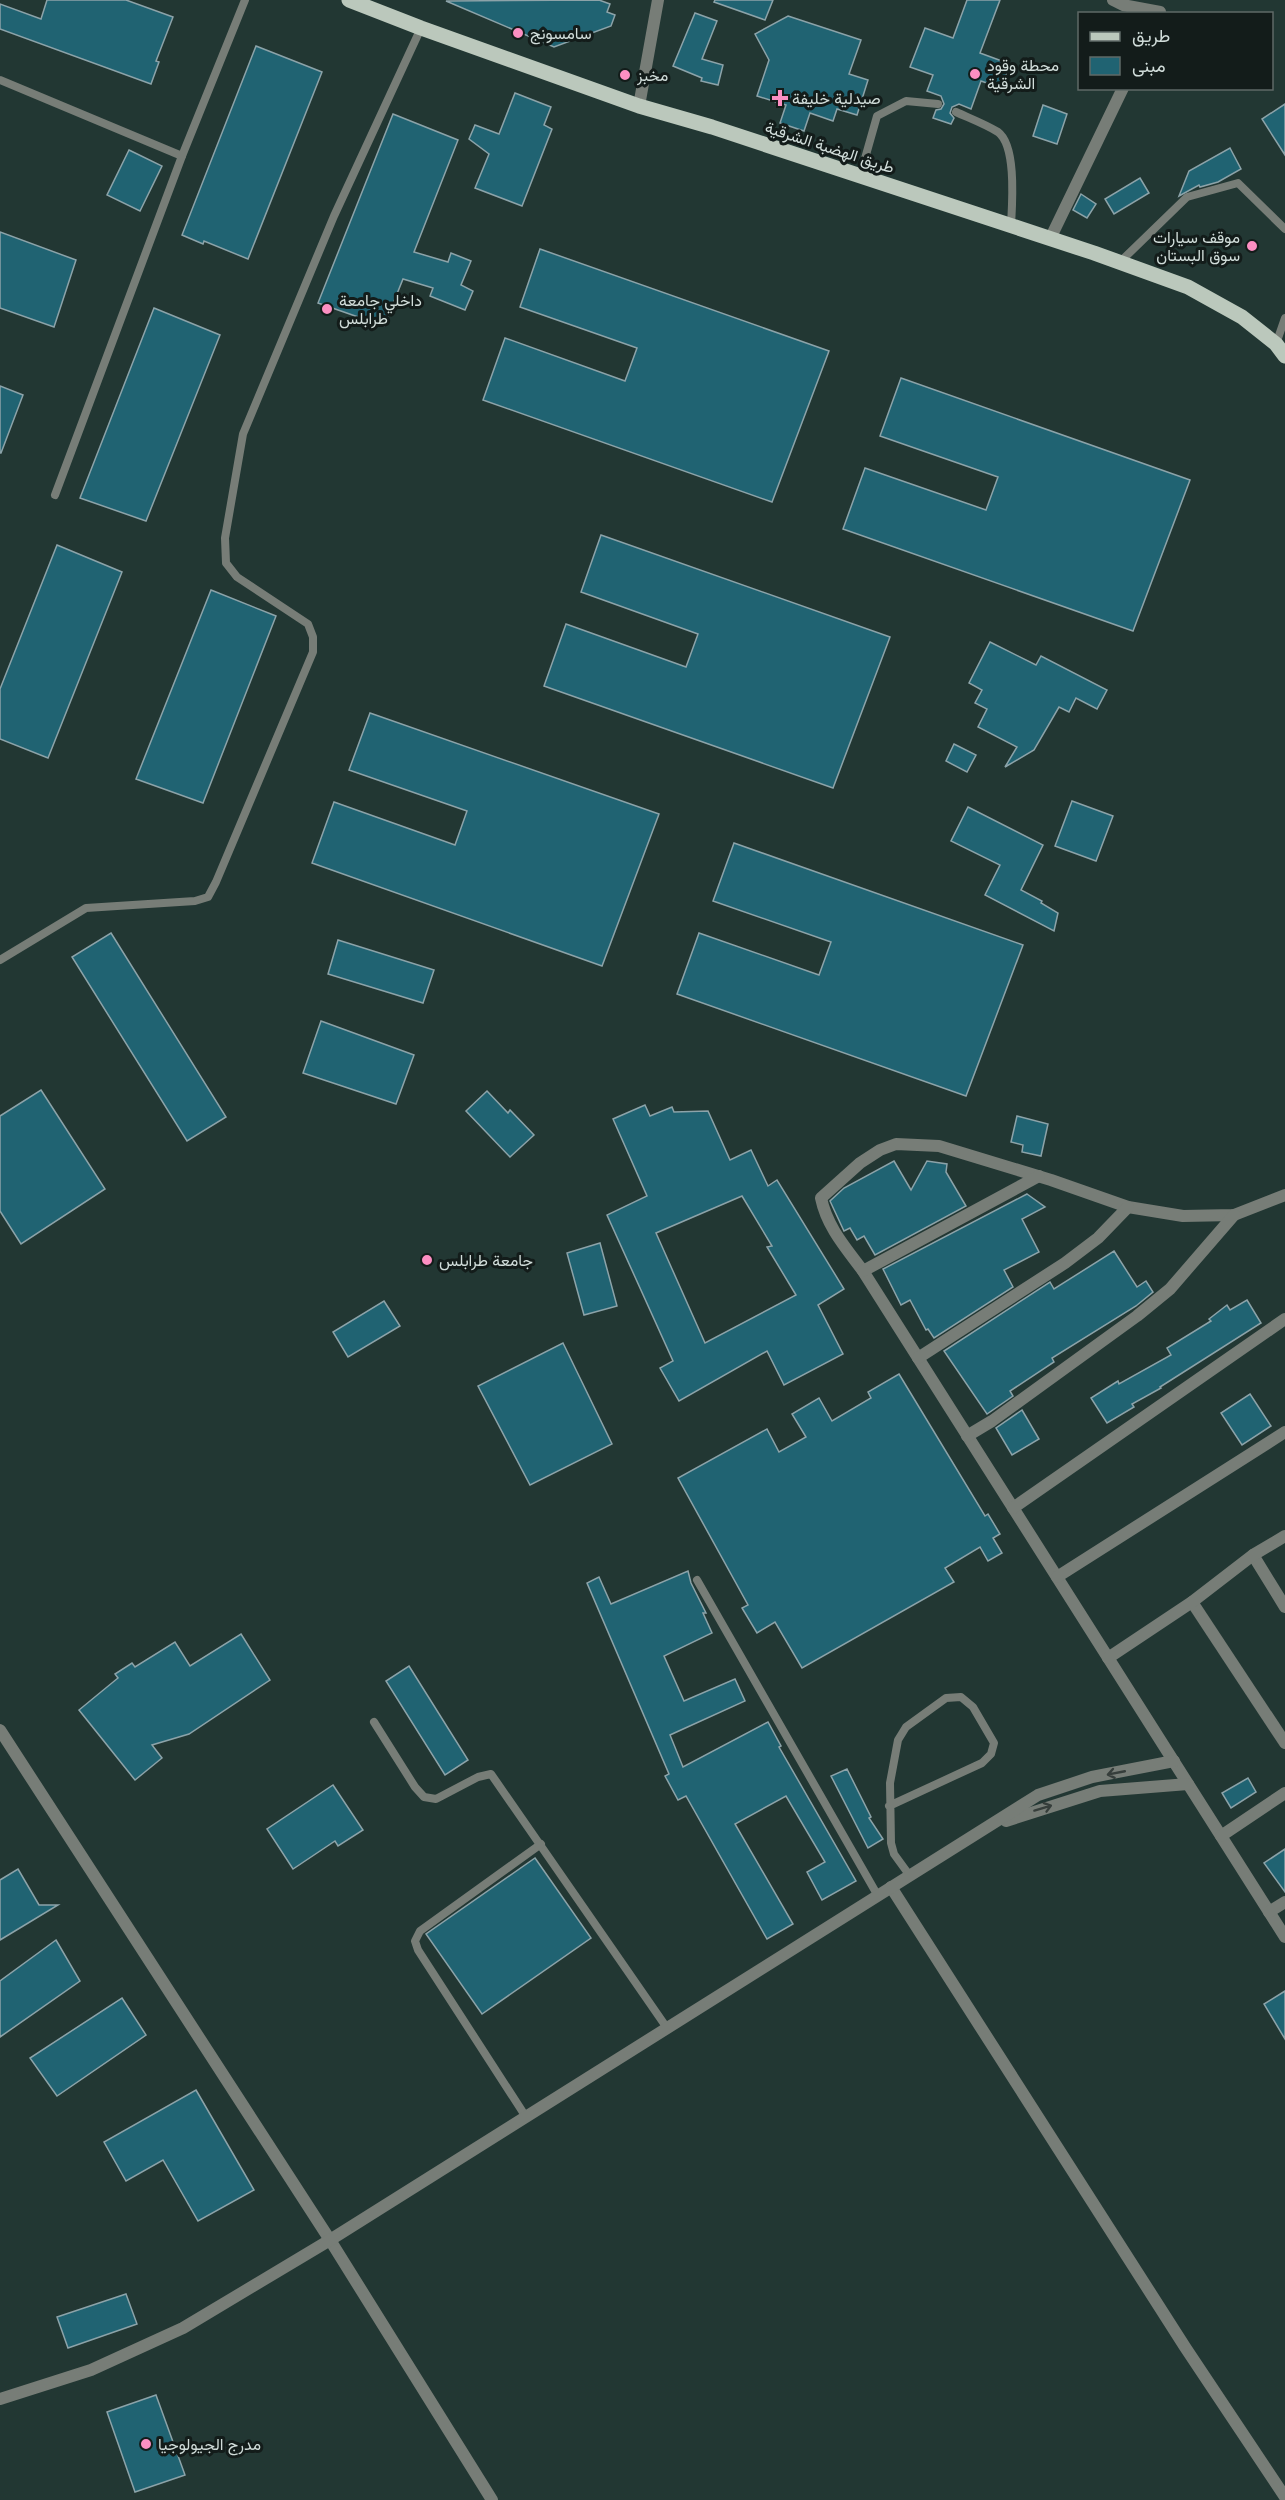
<svg xmlns="http://www.w3.org/2000/svg" width="1285" height="2500" font-family="Quicksand,Vazirmatn,sans-serif">
<style>
.building{fill:#206372;stroke:#8ca3a9;stroke-width:1.5;fill-rule:evenodd}
.lines{fill:none;stroke-linecap:round;stroke-linejoin:round}
.lane{stroke:#777d77;stroke-width:8}
.street{stroke:#777d77;stroke-width:12}
.primary{stroke:#bbc8bc;stroke-width:15}
.oneway{stroke:#363e3b}
.poi-dot{fill:#fc8fc2;stroke:#131c1a;stroke-width:2}
.labels{text-anchor:middle;dominant-baseline:central;stroke-width:6;stroke-linejoin:round;paint-order:stroke}
.poi-label{font-size:16px;fill:#d1ddda;stroke:#131c1a;text-anchor:start}
.street-label{font-size:16px;fill:#d1ddda;stroke:#131c1a}
</style>
<rect width="100%" height="100%" fill="#223733"/>
<g class="building">
<path d="M47 0H126L173 17 156 61 159 62 151 84 0 29V4L41 19Z"/>
<path d="M599 0 610 4 607 12 615 15 611 26 554 47 446 1Z"/>
<path d="M715 0H773L765 20 714 2Z"/>
<path d="M967 0H1000L980 53 1010 64 1001 88 981 81 971 109 959 104 952 107 950 113 954 118 951 124 933 118 936 110 941 109 944 104 941 96 927 91 933 75 910 67 925 28 953 38Z"/>
<path d="M695 13 717 21 702 59 723 65 718 85 701 81 702 78 673 66Z"/>
<path d="M788 16 861 40 849 74 868 80 857 115 837 109 833 121 810 113 804 131 780 123 786 105 757 96 769 60 755 34Z"/>
<path d="M256 46 322 72 248 259 204 241 203 244 182 235Z"/>
<path d="M515 93 551 107 544 125 552 129 522 206 475 188 489 154 469 139 475 125 499 134Z"/>
<path d="M1285 104V155L1262 119Z"/>
<path d="M1043 105 1067 114 1057 144 1033 136Z"/>
<path d="M393 114 458 140 414 252 448 262 451 253 471 261 461 285 473 291 465 310 430 296 433 288 403 279 384 326 318 303Z"/>
<path d="M1230 148 1241 169 1218 182 1200 187 1199 185 1179 196 1189 171Z"/>
<path d="M129 150 162 166 140 211 107 195Z"/>
<path d="M1140 178 1149 193 1114 214 1105 199Z"/>
<path d="M1081 194 1096 204 1087 218 1073 210Z"/>
<path d="M0 232 76 260 54 327 0 308Z"/>
<path d="M540 249 829 351 772 502 483 400 505 338 625 381 637 348 520 307Z"/>
<path d="M154 308 220 335 146 521 80 498Z"/>
<path d="M901 378 1190 480 1133 631 843 529 865 468 986 510 998 477 880 436Z"/>
<path d="M0 386 23 395 1 453H0Z"/>
<path d="M601 535 890 637 833 788 544 686 566 624 686 667 698 634 581 592Z"/>
<path d="M57 545 122 572 48 758 0 739V689Z"/>
<path d="M211 590 276 616 203 803 136 779Z"/>
<path d="M990 642 1036 665 1041 656 1107 690 1097 709 1076 698 1069 712 1059 707 1034 750 1005 767 1017 747 978 727 987 709 975 703 982 690 969 683Z"/>
<path d="M370 713 659 814 602 966 312 863 334 802 455 845 467 811 349 770Z"/>
<path d="M954 744 976 755 967 772 946 761Z"/>
<path d="M1072 801 1113 816 1096 861 1055 846Z"/>
<path d="M968 807 1043 845 1021 890 1042 901 1041 903 1058 913 1054 931 985 895 1000 865 951 841Z"/>
<path d="M734 843 1023 945 966 1096 677 994 699 933 819 975 831 942 713 901Z"/>
<path d="M111 933 226 1117 187 1141 72 957Z"/>
<path d="M338 940 434 970 423 1003 328 974Z"/>
<path d="M321 1021 414 1055 396 1104 303 1073Z"/>
<path d="M41 1090 105 1189 21 1244 0 1211V1116Z"/>
<path d="M487 1091 508 1113 510 1110 534 1135 510 1157 466 1111Z"/>
<path d="M645 1105 650 1116 672 1107 674 1112 708 1111 730 1160 751 1150 768 1186 777 1180 844 1289 818 1305 843 1354 784 1385 767 1351 679 1401 660 1368 673 1361 607 1215 647 1196 613 1119ZM742 1196 772 1246 767 1247 796 1295 705 1343 656 1233Z"/>
<path d="M1017 1116 1048 1124 1041 1156 1022 1152 1023 1145 1011 1142Z"/>
<path d="M894 1161 911 1190 927 1161 947 1164 946 1172 966 1206 875 1255 864 1236 857 1240 850 1228 844 1231 830 1201 844 1188Z"/>
<path d="M1027 1194 1045 1207 1022 1219 1039 1252 1004 1270 1013 1287 934 1338 928 1329 926 1330 910 1300 901 1305 883 1269Z"/>
<path d="M600 1243 617 1306 584 1315 567 1253Z"/>
<path d="M1114 1251 1137 1287 1146 1281 1153 1292 1136 1306 1052 1358 1054 1362 1010 1391 1013 1396 987 1414 944 1351 1050 1282 1054 1289Z"/>
<path d="M1247 1300 1261 1323 1160 1387 1161 1388 1132 1404 1134 1407 1107 1423 1091 1398 1118 1381 1119 1384 1171 1355 1167 1348 1211 1321 1209 1319 1227 1305 1230 1310Z"/>
<path d="M384 1301 400 1326 348 1357 333 1332Z"/>
<path d="M563 1343 612 1444 530 1485 478 1386Z"/>
<path d="M899 1374 985 1516 988 1514 1000 1534 993 1538 1002 1553 988 1561 980 1547 945 1568 954 1582 802 1668 775 1622 757 1633 742 1608 748 1605 678 1478 767 1429 779 1452 806 1437 792 1414 819 1398 832 1421 871 1398 868 1392Z"/>
<path d="M1250 1394 1271 1426 1242 1445 1221 1413Z"/>
<path d="M1022 1410 1039 1439 1012 1455 996 1428Z"/>
<path d="M688 1571 691 1583 706 1613H703L712 1633 664 1656 684 1701 735 1679 745 1701 670 1735 683 1767 768 1722 781 1746 779 1747 856 1881 822 1900 807 1872 825 1862 786 1796 735 1824 793 1924 767 1939 686 1796 678 1800 665 1776 669 1774 587 1583 599 1577 611 1604Z"/>
<path d="M241 1634 270 1680 189 1734 152 1745 162 1758 135 1780 79 1710 118 1678 115 1674 132 1663 135 1667 175 1642 190 1666Z"/>
<path d="M409 1666 468 1760 445 1775 386 1681Z"/>
<path d="M847 1769 871 1817 869 1818 883 1839 868 1848 831 1776Z"/>
<path d="M1248 1778 1256 1792 1231 1808 1222 1793Z"/>
<path d="M333 1785 363 1830 338 1846 335 1841 293 1869 267 1829Z"/>
<path d="M1285 1849V1892L1264 1863Z"/>
<path d="M535 1858 591 1938 482 2014 426 1934Z"/>
<path d="M18 1869 39 1905H58L0 1940V1880Z"/>
<path d="M56 1940 80 1981 0 2037V1981Z"/>
<path d="M1285 1991V2039L1264 2004Z"/>
<path d="M122 1998 146 2035 57 2096 30 2058Z"/>
<path d="M196 2090 254 2190 198 2221 163 2160 126 2181 104 2142Z"/>
<path d="M126 2294 137 2324 68 2348 57 2317Z"/>
<path d="M156 2395 185 2475 135 2492 107 2412Z"/>
</g>
<g class="lines">
<g class="lane">
<path d="M0 80 182 156"/>
<path d="M956 112C969 118 985 124 998 132 1017 146 1012 205 1011 226"/>
<path d="M860 176 877 116 906 101 938 104"/>
<path d="M1119 263 1187 197 1238 183 1285 229"/>
<path d="M1276 344 1285 318"/>
<path d="M55 495 182 156 245 0"/>
<path d="M0 960 86 908 195 901 208 897 216 882 313 652V637L308 624 237 577 226 563 225 538 243 434 334 216 421 28"/>
<path d="M697 1580 878 1896"/>
<path d="M374 1722 415 1787 424 1797 436 1799 478 1777 491 1774 667 2028"/>
<path d="M889 1806 982 1763 991 1754 994 1743 973 1707 961 1697 946 1698 906 1727 898 1740 890 1783 891 1843 894 1854 910 1876"/>
<path d="M526 2117 418 1950 415 1941 420 1931 541 1844"/>
</g>
<g class="street">
<path d="M1113 0 1123 5 1160 12"/>
<path d="M639 106 658 0"/>
<path d="M1050 239 1123 88"/>
<path d="M1285 1195 1234 1215 1183 1216 1128 1207 1051 1180 939 1146 896 1144 880 1150 860 1163 821 1198C827 1227 846 1248 863 1271L1285 1937"/>
<path d="M863 1271 1039 1176"/>
<path d="M918 1358 1065 1263 1098 1238 1128 1207"/>
<path d="M967 1436 992 1421 1137 1316 1170 1289 1234 1215"/>
<path d="M1013 1508 1285 1319"/>
<path d="M1253 1555 1285 1607"/>
<path d="M1057 1577 1285 1432"/>
<path d="M1192 1602 1285 1743"/>
<path d="M1108 1658 1192 1602 1253 1555 1285 1536"/>
<path d="M0 1730 330 2240 492 2500"/>
<path d="M1006 1821 1100 1791 1188 1784"/>
<path d="M1221 1836 1285 1793"/>
<path d="M891 1887 1185 2347 1285 2497"/>
<path d="M1269 1912 1285 1902"/>
<path d="M0 2399 91 2370 183 2328 330 2240 1038 1795 1092 1777 1174 1761"/>
</g>
<path class="primary" d="M349 0 421 28 639 106 712 127 1094 253 1188 287 1242 317 1276 344 1285 356"/>
</g>
<defs><path id="oneway-shaft" d="M-6 0H5M1.5-3L5.5 0L1.5 3" fill="none" stroke-width="1.6" stroke-linecap="round" stroke-linejoin="round" transform="scale(1.5)"/></defs>
<g class="oneway">
<use href="#oneway-shaft" transform="translate(1116 1773) rotate(169)"/>
<use href="#oneway-shaft" transform="translate(1043 1808) rotate(-17)"/>
</g>
<g class="poi-dot">
<circle cx="518" cy="33" r="6"/>
<circle cx="975" cy="74" r="6"/>
<circle cx="625" cy="75" r="6"/>
<path d="M777 89h6v6h6v6h-6v6h-6v-6h-6v-6h6z"/>
<circle cx="1252" cy="246" r="6"/>
<circle cx="327" cy="309" r="6"/>
<circle cx="427" cy="1260" r="6"/>
<circle cx="146" cy="2444" r="6"/>
</g>
<g class="labels">
<g class="poi-label">
<text x="530" y="33">سامسونج</text>
<text x="987" y="65">محطة وقود<tspan x="987" dy="18">الشرقية</tspan></text>
<text x="637" y="75">مخبز</text>
<text x="792" y="98">صيدلية خليفة</text>
<text x="1240" y="237" text-anchor="end">موقف سيارات<tspan x="1240" dy="18">سوق البستان</tspan></text>
<text x="339" y="300">داخلي جامعة<tspan x="339" dy="18">طرابلس</tspan></text>
<text x="439" y="1260">جامعة طرابلس</text>
<text x="158" y="2444">مدرج الجيولوجيا</text>
</g>
<g class="street-label">
<text transform="translate(830 147) rotate(18)">طريق الهضبة الشرقية</text>
</g>
</g>
<rect x="1078" y="12" width="195" height="78" fill="#131c1a" stroke="#5f6967" stroke-width="1.5"/>
<rect x="1090" y="32" width="30" height="9" fill="#bbc8bc" stroke="#5f6967" stroke-width="1.5"/>
<text x="1132" y="42" font-size="18" fill="#d1ddda">طريق</text>
<rect x="1090" y="57" width="30" height="18" fill="#206372" stroke="#5f6967" stroke-width="1.5"/>
<text x="1132" y="72" font-size="18" fill="#d1ddda">مبنى</text>
</svg>
